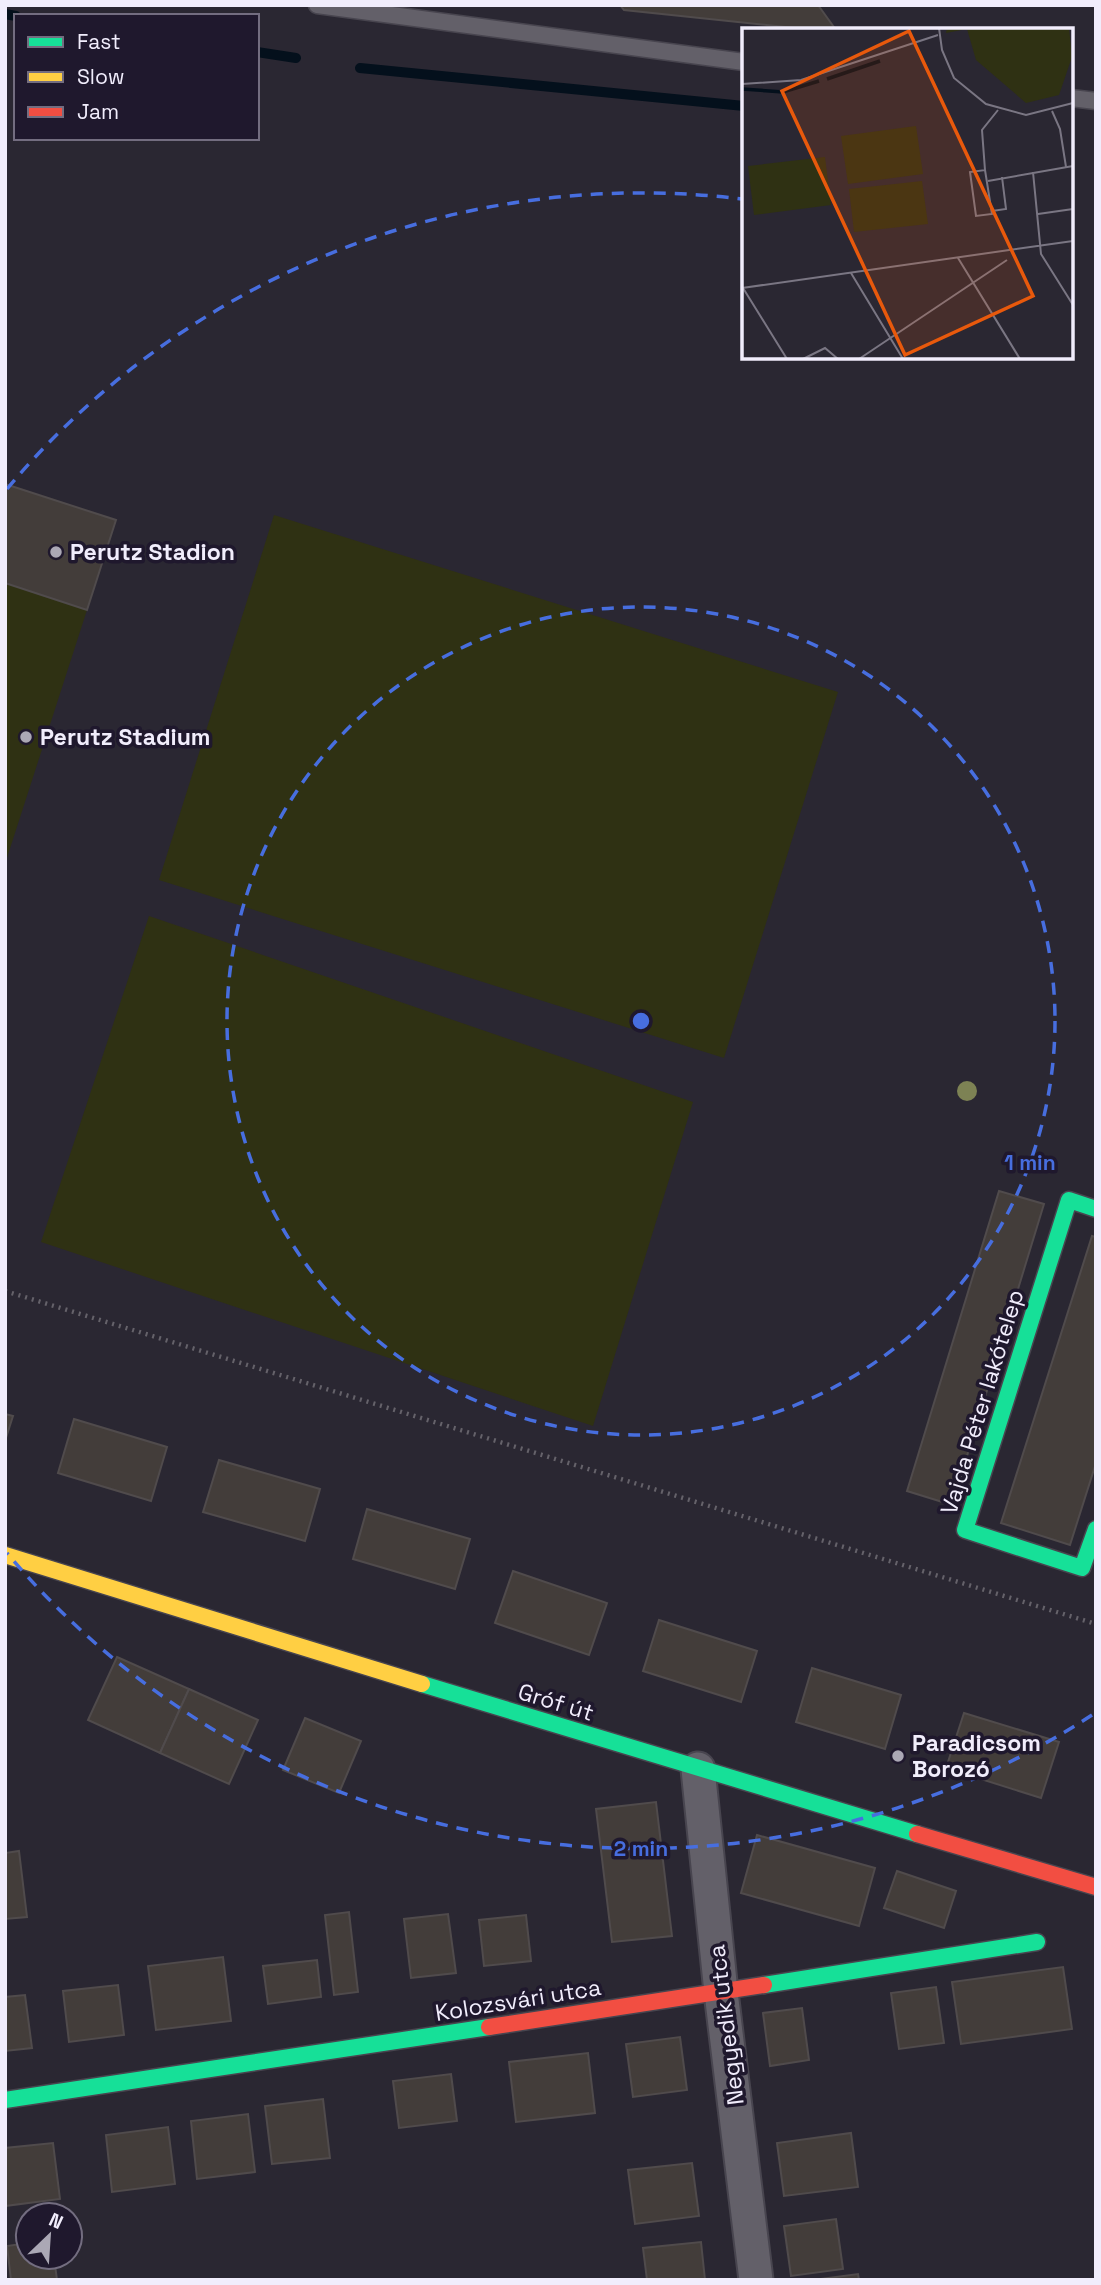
<svg xmlns="http://www.w3.org/2000/svg" width="1101" height="2285" font-family="'Space Grotesk',sans-serif">
<style>
.green{fill:#2f3113}
.lines{fill:none;stroke-linecap:round;stroke-linejoin:round}
.stream{stroke:#04101c;stroke-width:10}
.building{fill:#433d3a;stroke:#504b4c;stroke-width:2}
.lane-casing{stroke:#48454f;stroke-width:19}
.street-casing{stroke:#48454f;stroke-width:37}
.fast-casing{stroke:#48454f;stroke-width:19}
.slow-casing{stroke:#48454f;stroke-width:19}
.jam-casing{stroke:#48454f;stroke-width:19}
.path{stroke:#65626a;stroke-width:4.5;stroke-dasharray:2 5;stroke-linecap:butt}
.lane{stroke:#636069;stroke-width:16}
.street{stroke:#636069;stroke-width:33}
.fast{stroke:#16e098;stroke-width:16}
.slow{stroke:#ffcf43;stroke-width:16}
.jam{stroke:#f24e42;stroke-width:16}
.tree{fill:#7d8254}
.ring{fill:none;stroke:#476edf;stroke-width:3.5;stroke-dasharray:12 9}
.poi-dot{fill:#aba8b5;stroke:#1f182d;stroke-width:2.5}
.labels{text-anchor:middle;dominant-baseline:central;stroke-width:7;stroke-linejoin:round;paint-order:stroke}
.poi-label{font-size:23px;font-weight:bold;fill:#f1edfc;stroke:#1f182d;text-anchor:start}
.street-label{font-size:23px;fill:#f1edfc;stroke:#1f182d}
.inset-river{fill:none;stroke:#04101c;stroke-width:3.5}
.inset-road{fill:none;stroke:#7a7683;stroke-width:2}
.view{fill:#e8590c;fill-opacity:0.15;stroke:#e8590c;stroke-width:3.5}
.inset-edge{fill:none;stroke:#f1edfc;stroke-width:3.5}
.centre{fill:#476edf;stroke:#1f182d;stroke-width:3.5}
.ring-label{font-size:21px;text-anchor:middle;font-weight:bold;fill:#476edf;stroke:#1f182d;stroke-width:7;stroke-linejoin:round;paint-order:stroke}
</style>
<rect width="100%" height="100%" fill="#2a2732"/>
<g class="green">
<path d="M274 515 838 692 724 1058 159 880Z"/>
<path d="M5 583 87 610 5 864Z"/>
<path d="M149 916 693 1102 593 1426 41 1242Z"/>
</g>
<g class="lines">
<g class="stream">
<path d="M5 14 16 16"/>
<path d="M257 52 296 58"/>
<path d="M360 68 744 106"/>
</g>
</g>
<g class="building">
<path d="M620 5H818L836 30H814L624 10Z"/>
<path d="M5 484 116 520 87 610 5 583Z"/>
<path d="M999 1191 1044 1204 952 1505 907 1491Z"/>
<path d="M1092 1236 1096 1237V1463L1070 1545 1001 1523Z"/>
<path d="M5 1414 13 1416 5 1441Z"/>
<path d="M74 1419 167 1447 151 1501 58 1473Z"/>
<path d="M219 1460 320 1489 305 1541 203 1512Z"/>
<path d="M367 1509 470 1539 455 1589 353 1559Z"/>
<path d="M513 1571 607 1603 589 1655 495 1623Z"/>
<path d="M659 1620 757 1651 741 1702 643 1671Z"/>
<path d="M117 1657 189 1689 160 1753 88 1720Z"/>
<path d="M812 1668 901 1695 885 1749 796 1722Z"/>
<path d="M189 1689 258 1720 229 1784 160 1753Z"/>
<path d="M964 1713 1059 1742 1041 1798 946 1768Z"/>
<path d="M305 1718 361 1741 339 1793 283 1770Z"/>
<path d="M656 1802 672 1936 612 1942 596 1809Z"/>
<path d="M757 1835 875 1868 859 1926 741 1893Z"/>
<path d="M19 1851 27 1917 5 1919V1853Z"/>
<path d="M897 1871 956 1891 944 1928 884 1908Z"/>
<path d="M349 1912 358 1992 334 1995 325 1915Z"/>
<path d="M448 1914 456 1973 411 1978 404 1919Z"/>
<path d="M526 1915 531 1961 484 1966 479 1920Z"/>
<path d="M223 1957 231 2021 156 2030 148 1966Z"/>
<path d="M317 1960 321 1997 268 2004 263 1966Z"/>
<path d="M1063 1967 1072 2029 961 2044 952 1982Z"/>
<path d="M118 1985 124 2035 69 2042 63 1991Z"/>
<path d="M936 1987 944 2043 899 2049 891 1993Z"/>
<path d="M25 1995 32 2048 5 2051V1997Z"/>
<path d="M802 2008 809 2060 770 2066 763 2013Z"/>
<path d="M680 2037 687 2090 633 2097 626 2044Z"/>
<path d="M588 2053 595 2113 516 2122 509 2062Z"/>
<path d="M451 2074 457 2121 399 2128 393 2081Z"/>
<path d="M323 2099 330 2158 272 2164 265 2106Z"/>
<path d="M248 2114 255 2172 197 2179 191 2121Z"/>
<path d="M168 2127 175 2184 112 2192 106 2135Z"/>
<path d="M851 2133 858 2187 784 2196 777 2143Z"/>
<path d="M53 2143 60 2199 5 2206V2148Z"/>
<path d="M692 2163 699 2216 635 2224 628 2170Z"/>
<path d="M836 2219 843 2269 791 2276 784 2226Z"/>
<path d="M701 2242 705 2280H647L643 2248Z"/>
<path d="M28 2243V2257H54L57 2280H11L7 2246Z"/>
<path d="M858 2274 859 2280H813Z"/>
</g>
<g class="lines">
<g class="lane-casing">
<g id="lane">
<path d="M317 5 744 62"/>
<path d="M1071 98 1096 101"/>
</g>
</g>
<g class="street-casing">
<path id="street" d="M698 1769 721 1992 756 2280"/>
</g>
<g class="fast-casing">
<g id="fast">
<path d="M1096 1209 1069 1200 965 1530 1082 1568 1096 1529"/>
<path d="M422 1684 917 1834"/>
<path d="M764 1985 1037 1942"/>
<path d="M5 2100 489 2027"/>
</g>
</g>
<g class="slow-casing">
<path id="slow" d="M5 1555 422 1684"/>
</g>
<g class="jam-casing">
<g id="jam">
<path d="M917 1834 1096 1887"/>
<path d="M489 2027 764 1985"/>
</g>
</g>
<path class="path" d="M5 1291 1096 1624"/>
<use href="#lane" class="lane"/>
<use href="#street" class="street"/>
<use href="#fast" class="fast"/>
<use href="#slow" class="slow"/>
<use href="#jam" class="jam"/>
</g>
<circle class="tree" cx="967" cy="1091" r="10"/>
<g class="ring">
<circle cx="641" cy="1021" r="414"/>
<path d="M1092 1715A828 828 0 0 1 7 1553M7 489A828 828 0 0 1 742 199"/>
</g>
<g class="poi-dot">
<circle cx="56" cy="552" r="7"/>
<circle cx="26" cy="737" r="7"/>
<circle cx="898" cy="1756" r="7"/>
</g>
<g class="labels">
<g class="poi-label">
<text x="70" y="552">Perutz Stadion</text>
<text x="40" y="737">Perutz Stadium</text>
<text x="912" y="1743">Paradicsom<tspan x="912" dy="26">Borozó</tspan></text>
</g>
<g class="street-label">
<text transform="translate(982 1402) rotate(-73)">Vajda Péter lakótelep</text>
<text transform="translate(556 1702) rotate(17)">Gróf út</text>
<text transform="translate(518 2000) rotate(-9)">Kolozsvári utca</text>
<text transform="translate(726 2025) rotate(-97)">Negyedik utca</text>
</g>
</g>
<g transform="translate(742 28)">
<rect width="331" height="331" fill="#2a2732"/>
<path d="M205 0H327L330 29 317 67 284 75 234 32 225 1 204 5ZM174 98 181 146 106 156 99 108ZM83 129 89 177 12 187 6 138ZM180 153 186 196 112 204 107 161Z" fill="#2f3113"/>
<path class="inset-river" d="M85 51 138 33M0 61 41 64 77 53"/>
<path class="inset-road" d="M197 0 200 22 212 50 244 76 284 87 331 75M0 56 59 52 196 7M310 83 318 101 324 139M243 142 250 186 234 188 228 144ZM243 142 240 102 256 82M291 144 299 226 331 277M246 153 331 138M250 183 264 181 260 149M296 186 331 181M216 230 278 331M109 245 161 331M0 260 331 213M1 260 45 331M61 331 83 320 96 331M117 331 265 232"/>
<path class="view" d="M167 3 291 268 163 327 40 63Z"/>
<rect width="331" height="331" class="inset-edge"/>
</g>
<circle cx="641" cy="1021" r="10" class="centre"/>
<g class="ring-label">
<text x="1030" y="1170">1 min</text>
<text x="641" y="1856">2 min</text>
</g>
<rect width="1101" height="2285" fill="none" stroke="#f1edfc" stroke-width="14"/>
<rect x="14" y="14" width="245" height="126" fill="#1f182d" stroke="#736d80" stroke-width="2"/>
<rect x="28" y="37" width="35" height="10" fill="#16e098" stroke="#736d80" stroke-width="2"/>
<text x="77" y="49" font-size="21" fill="#f1edfc">Fast</text>
<rect x="28" y="72" width="35" height="10" fill="#ffcf43" stroke="#736d80" stroke-width="2"/>
<text x="77" y="84" font-size="21" fill="#f1edfc">Slow</text>
<rect x="28" y="107" width="35" height="10" fill="#f24e42" stroke="#736d80" stroke-width="2"/>
<text x="77" y="119" font-size="21" fill="#f1edfc">Jam</text>
<g transform="translate(49 2236) rotate(25)"><circle r="33" fill="#1f182d" stroke="#736d80" stroke-width="2"/>
<path d="M0-5L12 26L0 18L-12 26Z" fill="#aba8b5"/>
<text y="-10" font-size="19" font-weight="bold" text-anchor="middle" fill="#f1edfc">N</text>
</g>
</svg>
